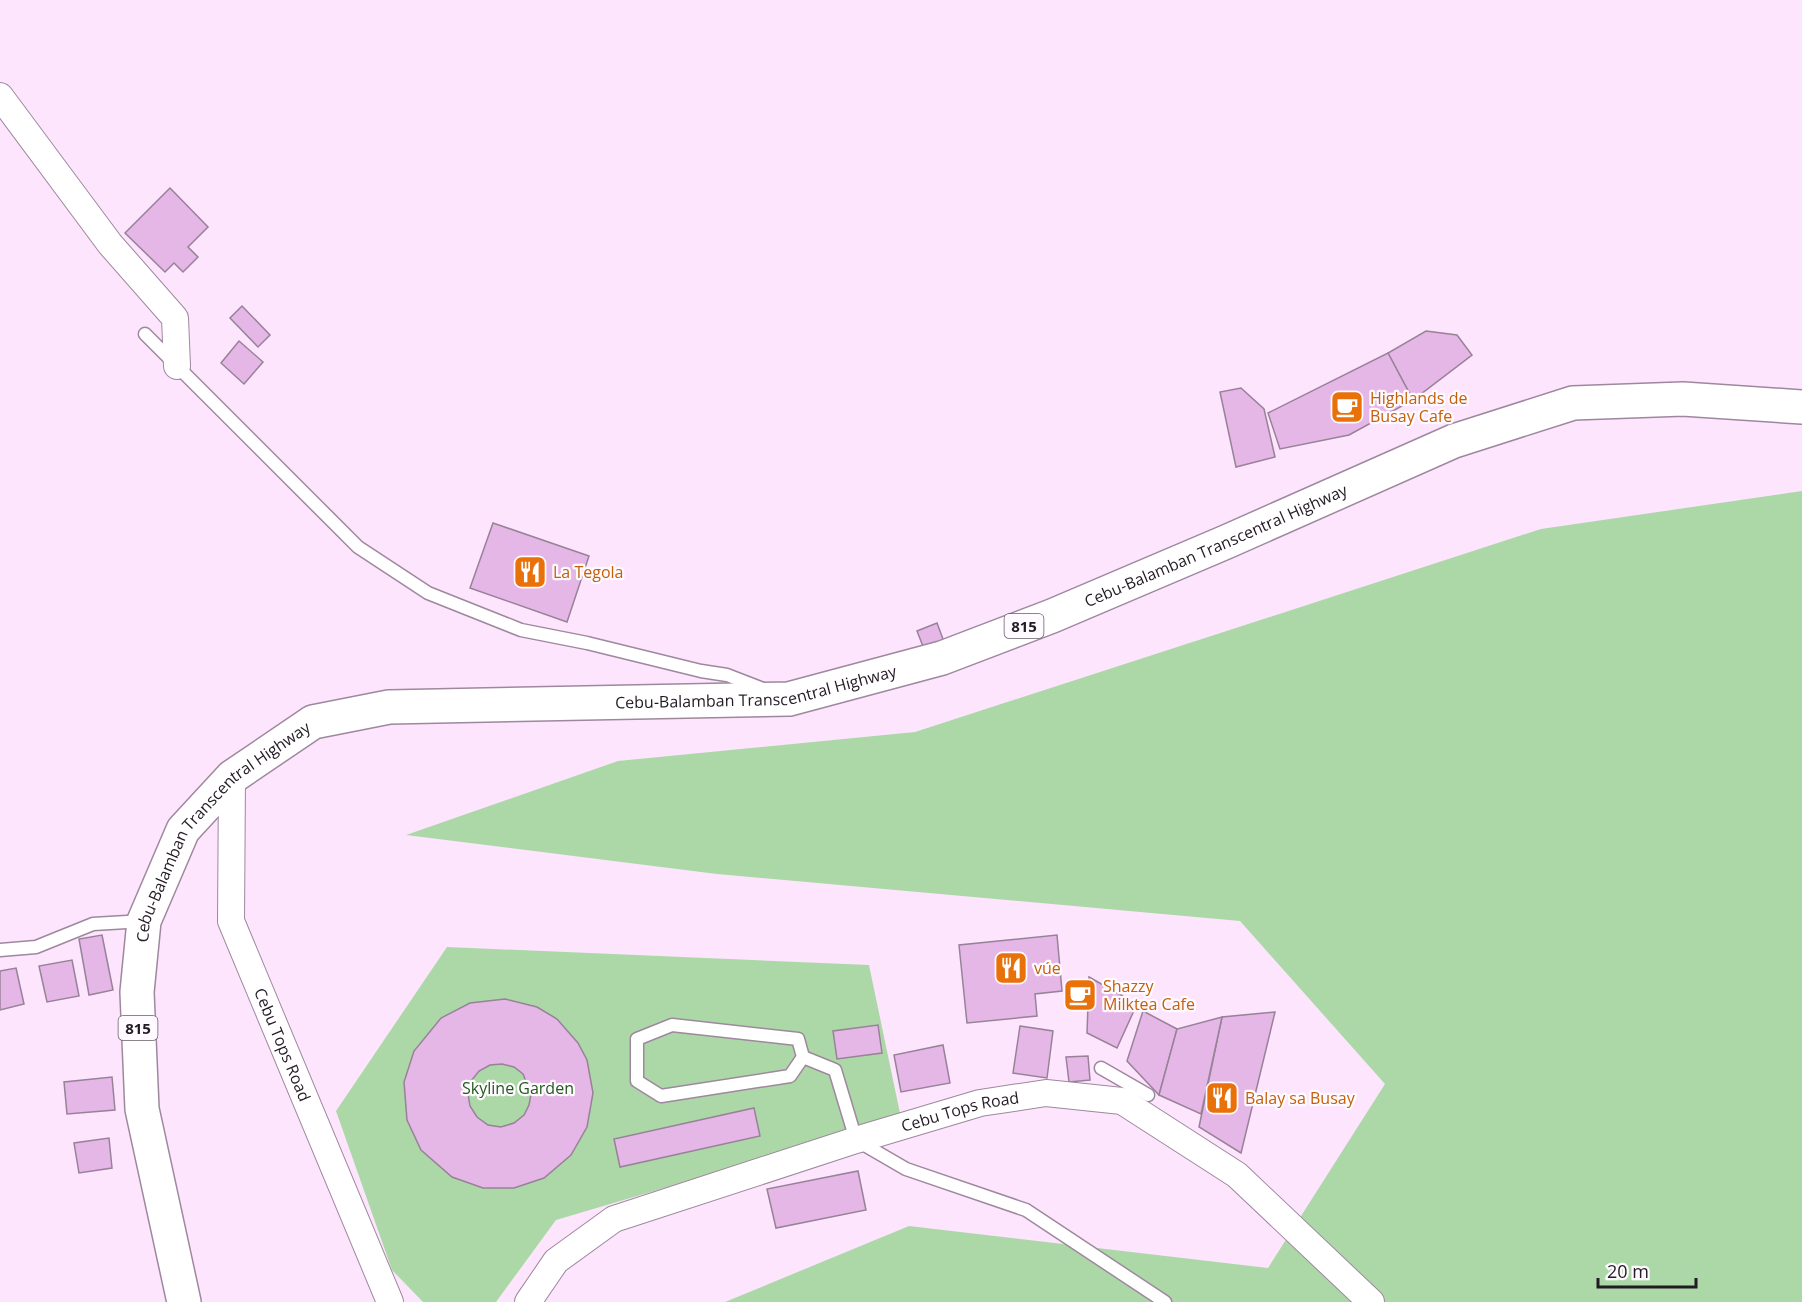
<svg xmlns="http://www.w3.org/2000/svg" width="1802" height="1302" font-family="'Open Sans',sans-serif">
<style>
.green{fill:#acd8a7}
.building{fill:#e5b7e7;stroke:#988298;stroke-width:1.5;fill-rule:evenodd}
.lines{fill:none;stroke-linecap:round;stroke-linejoin:round}
.lane-casing{stroke:#9e889e;stroke-width:15}
.street-casing{stroke:#9e889e;stroke-width:28}
.primary-casing{stroke:#9e889e;stroke-width:36}
.lane{stroke:#fff;stroke-width:12}
.street{stroke:#fff;stroke-width:26}
.primary{stroke:#fff;stroke-width:33}
.labels{text-anchor:middle;dominant-baseline:central;stroke-width:4.5;stroke-linejoin:round;paint-order:stroke}
.shield{fill:#fffaff;stroke:#655e65;stroke-width:1.5}
.shield-label{font-size:15px;font-weight:bold;fill:#231b23}
.food-label{font-size:16px;fill:#c56008;stroke:#fffaff;text-anchor:start}
.street-label{font-size:16px;fill:#231b23;stroke:#fffaff}
.park-label{font-size:16px;fill:#205b1c;stroke:#fffaff}
</style>
<rect width="100%" height="100%" fill="#fde5fe"/>
<g class="green">
<path d="M1802 491V1302H725L909 1226 1268 1268 1385 1084 1240 921 717 874 406 835 618 761 915 732 1541 529Z"/>
<path d="M447 947 869 965 901 1118 556 1220 496 1302H423L392 1270 336 1111Z"/>
</g>
<g class="building">
<path d="M170 188 208 227 188 247 198 257 183 272 174 263 165 272 125 233Z"/>
<path d="M242 306 270 335 258 347 230 318Z"/>
<path d="M1426 331 1457 335 1472 355 1413 400 1388 353Z"/>
<path d="M239 341 263 362 244 384 221 363Z"/>
<path d="M1388 353 1413 400 1349 435 1280 449 1268 413Z"/>
<path d="M1241 388 1264 409 1275 457 1236 467 1220 392Z"/>
<path d="M493 523 589 556 567 622 470 588Z"/>
<path d="M937 623 946 647 926 654 917 631Z"/>
<path d="M102 935 113 990 89 995 79 939Z"/>
<path d="M1057 935 1062 991 1035 994 1037 1016 967 1023 959 945Z"/>
<path d="M72 960 79 996 47 1002 39 966Z"/>
<path d="M16 968 24 1004 0 1010V971Z"/>
<path d="M1089 977 1137 1004 1117 1048 1087 1033Z"/>
<path d="M505 999 537 1007 557 1019 578 1043 587 1060 593 1093 587 1127 571 1155 544 1178 514 1188H483L452 1177 421 1150 407 1120 404 1082 414 1051 441 1018 470 1003ZM502 1064 514 1067 523 1074 531 1094 529 1105 524 1115 514 1123 501 1127 488 1125 477 1117 470 1106 468 1094 471 1081 479 1071 490 1065Z"/>
<path d="M1143 1011 1177 1029 1159 1095 1127 1061Z"/>
<path d="M1275 1012 1241 1153 1199 1127 1222 1017Z"/>
<path d="M1222 1017 1201 1114 1159 1095 1177 1029Z"/>
<path d="M878 1025 882 1053 837 1059 833 1031Z"/>
<path d="M1020 1026 1053 1031 1047 1078 1013 1073Z"/>
<path d="M943 1045 950 1083 901 1092 894 1055Z"/>
<path d="M1088 1056 1090 1080 1069 1082 1066 1057Z"/>
<path d="M112 1077 115 1110 67 1114 64 1082Z"/>
<path d="M754 1108 760 1136 620 1167 614 1139Z"/>
<path d="M109 1138 112 1168 79 1173 74 1143Z"/>
<path d="M858 1171 866 1210 776 1228 767 1189Z"/>
</g>
<g class="lines">
<g class="lane-casing">
<g id="lane">
<path d="M145 334 358 547 428 593 521 630 587 643 701 671 727 675 763 689"/>
<path d="M0 950 36 947 93 924 144 921"/>
<path d="M672 1025 798 1039 803 1057 790 1076 661 1096 637 1081V1039Z"/>
<path d="M803 1057 835 1070 856 1140 906 1169 1026 1210 1165 1302"/>
<path d="M1101 1068 1148 1095"/>
</g>
</g>
<g class="street-casing">
<g id="street">
<path d="M0 96 110 244 175 318 177 366"/>
<path id="s1" d="M232 777 231 921 390 1302"/>
<path id="s2" d="M528 1302 556 1261 614 1219 856 1140 980 1103 1046 1093 1122 1101 1237 1175 1371 1302"/>
</g>
</g>
<g class="primary-casing">
<g id="primary">
<path id="s3" d="M184 1302 142 1109 137 992 144 921 183 830 232 777 313 722 389 707 789 699 942 658 1052 616 1226 542 1454 441 1573 403 1683 399 1802 407"/>
</g>
</g>
<use href="#lane" class="lane"/>
<use href="#street" class="street"/>
<use href="#primary" class="primary"/>
</g>
<defs>
<g id="cafe-square" transform="scale(1.725)"><rect x="-9" y="-9" width="18" height="18" rx="4" fill="#e8710a" stroke="#fffaff"/><path d="M-5.5-4.5H6V0H3Q3 3.5 0 3.5H-2.5Q-5.5 3.5-5.5 0ZM3-3.2v2h1.7v-2ZM-6 4.5H4V6H-6Z" fill="#fff"/></g>
<g id="restaurant-square" transform="scale(1.725)"><rect x="-9" y="-9" width="18" height="18" rx="4" fill="#e8710a" stroke="#fffaff"/><path d="M-5-6h1v4h1v-4h1v4h1v-4h1v5L-1.5 .5V6h-2V.5L-5-1ZM5-6V6H3V1.5H1.5Q1.5-4 5-6Z" fill="#fff"/></g>
</defs>
<g fill-rule="evenodd">
<use href="#cafe-square" x="1347" y="407"/>
<use href="#restaurant-square" x="530" y="572"/>
<use href="#restaurant-square" x="1011" y="968"/>
<use href="#cafe-square" x="1080" y="995"/>
<use href="#restaurant-square" x="1222" y="1098"/>
</g>
<g class="labels">
<g class="shield">
<rect x="1004.5" y="614" width="39" height="24" rx="4.5"/>
<rect x="118.5" y="1016" width="39" height="24" rx="4.5"/>
</g>
<g class="shield-label">
<text x="1024" y="626">815</text>
<text x="138" y="1028">815</text>
</g>
<g class="food-label">
<text x="1370" y="398">Highlands de<tspan x="1370" dy="18">Busay Cafe</tspan></text>
<text x="553" y="572">La Tegola</text>
<text x="1034" y="968">vúe</text>
<text x="1103" y="986">Shazzy<tspan x="1103" dy="18">Milktea Cafe</tspan></text>
<text x="1245" y="1098">Balay sa Busay</text>
</g>
<g class="street-label">
<text stroke="none"><textPath href="#s3" startOffset="1587">Cebu-Balamban Transcentral Highway</textPath></text>
<text stroke="none"><textPath href="#s3" startOffset="1101">Cebu-Balamban Transcentral Highway</textPath></text>
<text stroke="none"><textPath href="#s3" startOffset="507">Cebu-Balamban Transcentral Highway</textPath></text>
<text stroke="none"><textPath href="#s1" startOffset="278">Cebu Tops Road</textPath></text>
<text stroke="none"><textPath href="#s2" startOffset="484">Cebu Tops Road</textPath></text>
</g>
<g class="park-label">
<text x="518" y="1088">Skyline Garden</text>
</g>
</g>
<path d="M1598 1278v9h98v-9" fill="none" stroke="#231b23" stroke-width="3"/>
<text x="1607" y="1278" font-size="18" fill="#231b23" stroke="#fffaff" stroke-width="4.5" paint-order="stroke">20 m</text>
</svg>
